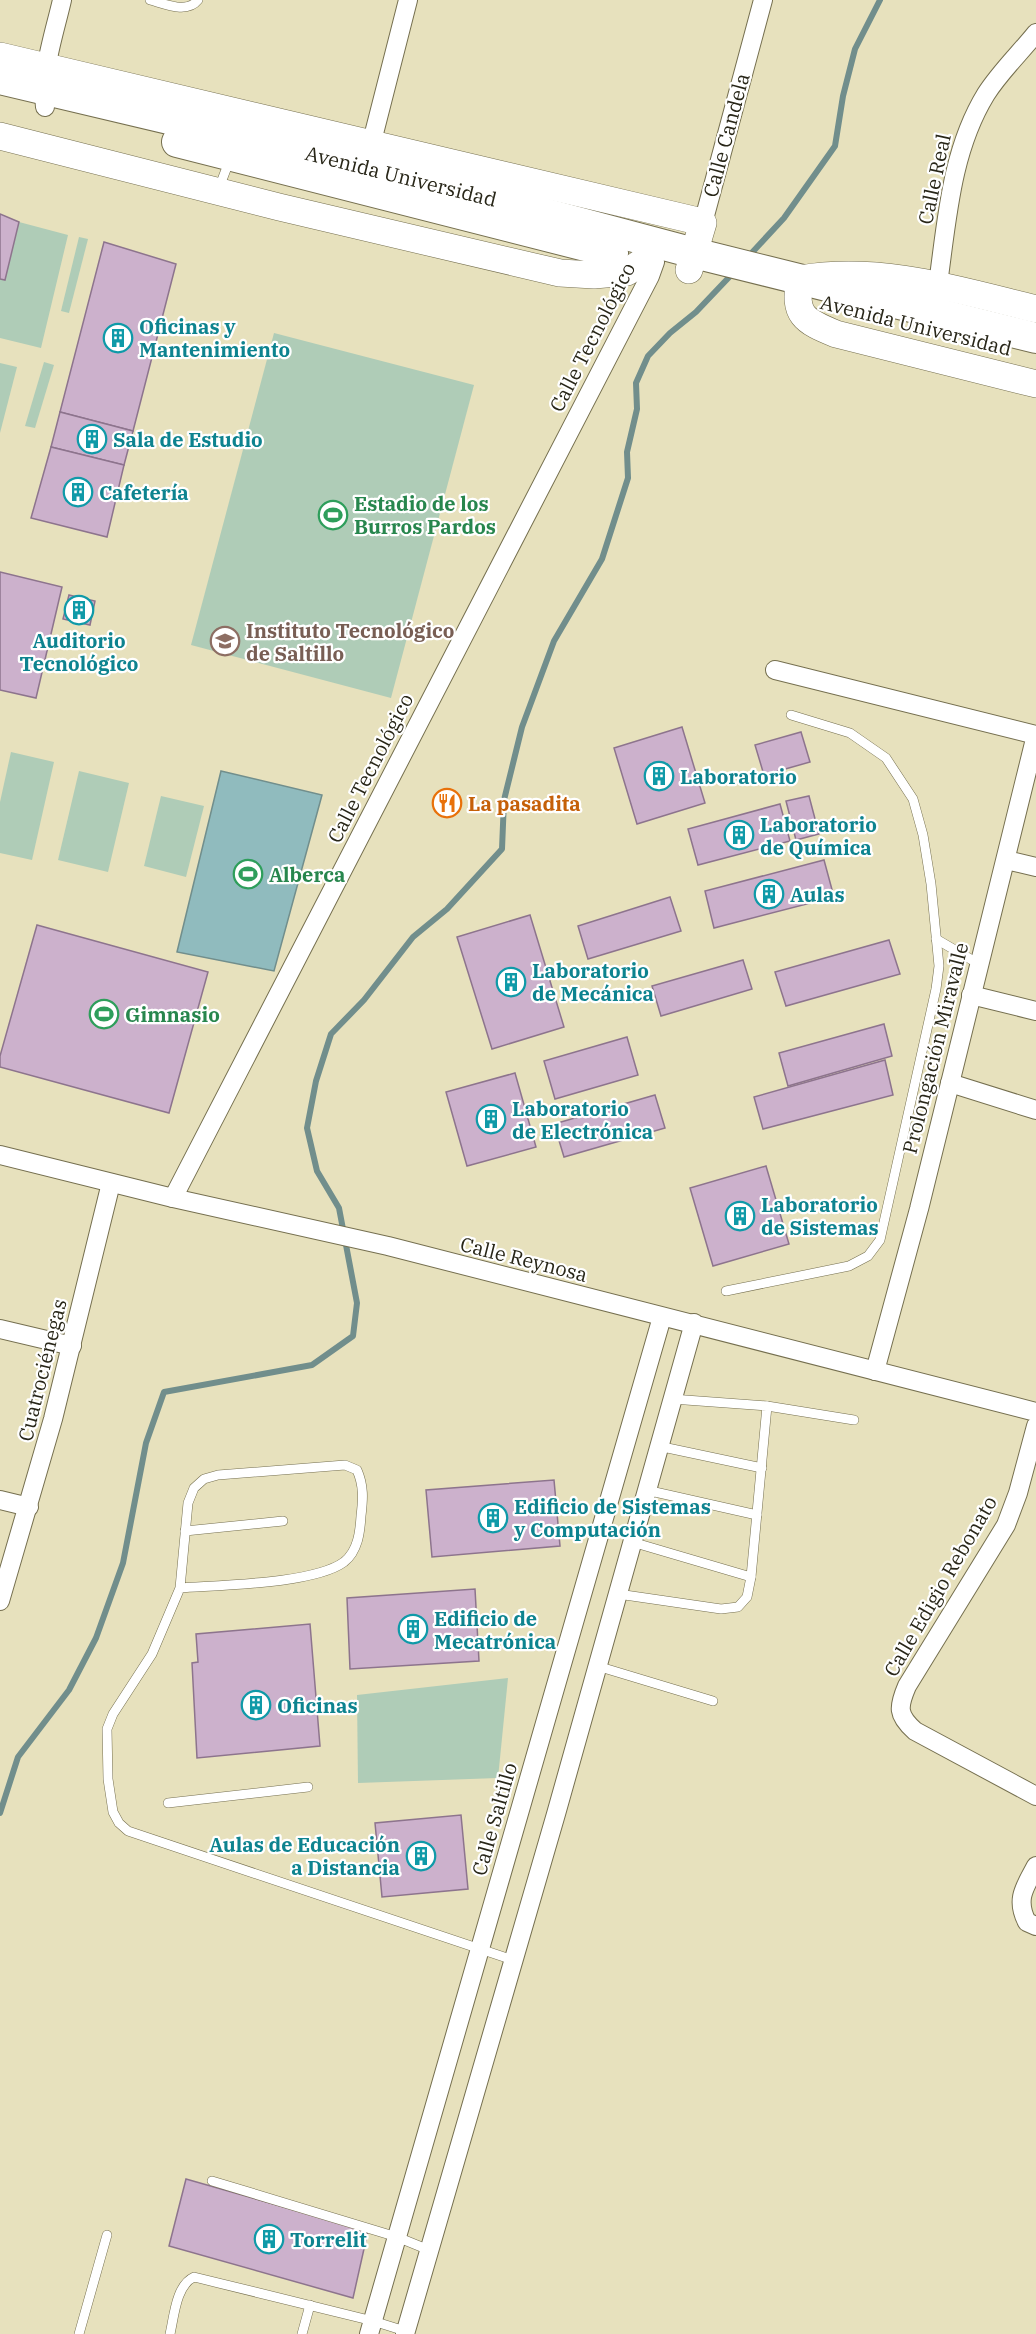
<svg xmlns="http://www.w3.org/2000/svg" width="1036" height="2334" font-family="'IBM Plex Serif',serif">
<style>
.green{fill:#afccb7}
.water{fill:#90bbbe;stroke:#718e8c;stroke-width:1.5}
.lines{fill:none;stroke-linecap:round;stroke-linejoin:round}
.stream{stroke:#718e8c;stroke-width:6}
.building{fill:#ccb1cc;stroke:#8d748d;stroke-width:1.5}
.lane-casing{stroke:#756f4f;stroke-width:10}
.street-casing{stroke:#756f4f;stroke-width:20}
.secondary-casing{stroke:#756f4f;stroke-width:28}
.primary-casing{stroke:#756f4f;stroke-width:32}
.lane{stroke:#fff;stroke-width:9}
.street{stroke:#fff;stroke-width:18}
.secondary{stroke:#fff;stroke-width:27}
.primary{stroke:#fff;stroke-width:30}
.labels{text-anchor:middle;dominant-baseline:central;stroke-width:4.5;stroke-linejoin:round;paint-order:stroke}
.street-label{font-size:20px;fill:#282618;stroke:#fff}
.culture-label{font-size:20px;font-weight:bold;fill:#0d838f;stroke:#fff;text-anchor:start}
.leisure-label{font-size:20px;font-weight:bold;fill:#27864d;stroke:#fff;text-anchor:start}
.education-label{font-size:20px;font-weight:bold;fill:#785e54;stroke:#fff;text-anchor:start}
.food-label{font-size:20px;font-weight:bold;fill:#c56008;stroke:#fff;text-anchor:start}
</style>
<rect width="100%" height="100%" fill="#e7e1bd"/>
<g class="green">
<path d="M19 222 68 235 41 348 0 338V279L5 280Z"/>
<path d="M79 237 88 239 69 313 61 311Z"/>
<path d="M274 333 474 385 391 698 191 645Z"/>
<path d="M44 362 54 365 35 428 25 426Z"/>
<path d="M0 363 17 367 0 433Z"/>
<path d="M11 752 54 762 32 860 0 853V802Z"/>
<path d="M79 771 129 783 108 872 58 860Z"/>
<path d="M161 796 204 806 186 877 144 866Z"/>
<path d="M508 1678 498 1778 358 1783 357 1695Z"/>
</g>
<path class="water" d="M221 771 322 795 274 971 177 952Z"/>
<g class="lines">
<g class="stream">
<path d="M747 258 784 218 835 146 843 96 855 49 880 0"/>
<path d="M0 1813 18 1757 69 1690 96 1638 123 1563 146 1443 164 1392 312 1365 353 1336 357 1303 339 1208 317 1171 307 1128 316 1081 331 1034 364 1000 413 937 447 909 502 849 504 800 522 727 554 641 602 559 628 478 627 452 637 409 636 383 648 356 670 333 696 312 734 272"/>
</g>
</g>
<g class="building">
<path d="M0 214 19 222 5 280 0 279Z"/>
<path d="M104 242 176 264 133 431 60 412Z"/>
<path d="M60 412 133 431 124 465 51 447Z"/>
<path d="M51 447 124 465 107 537 31 518Z"/>
<path d="M0 572 62 587 36 698 0 690Z"/>
<path d="M69 595 95 601 90 625 63 619Z"/>
<path d="M682 727 705 803 637 824 614 748Z"/>
<path d="M801 732 810 762 764 775 755 745Z"/>
<path d="M809 796 819 834 796 840 786 801Z"/>
<path d="M780 804 790 841 698 865 688 829Z"/>
<path d="M824 860 834 897 714 928 705 891Z"/>
<path d="M670 897 681 931 588 959 578 926Z"/>
<path d="M530 915 564 1027 492 1049 457 937Z"/>
<path d="M37 925 208 972 169 1113 0 1067V1056Z"/>
<path d="M889 940 900 974 786 1006 775 972Z"/>
<path d="M743 960 752 989 661 1016 652 986Z"/>
<path d="M884 1024 892 1056 788 1086 779 1053Z"/>
<path d="M627 1037 638 1075 555 1099 544 1061Z"/>
<path d="M885 1060 893 1095 763 1129 754 1097Z"/>
<path d="M515 1073 536 1147 467 1166 446 1092Z"/>
<path d="M655 1095 665 1128 564 1157 554 1124Z"/>
<path d="M766 1166 789 1244 713 1266 690 1188Z"/>
<path d="M554 1480 560 1546 432 1557 426 1490Z"/>
<path d="M475 1589 479 1661 350 1669 347 1598Z"/>
<path d="M310 1624 320 1746 197 1758 192 1663 198 1662 196 1634Z"/>
<path d="M461 1815 468 1889 382 1897 375 1823Z"/>
<path d="M186 2179 368 2231 353 2298 169 2246Z"/>
</g>
<g class="lines">
<g class="lane-casing">
<g id="lane">
<path d="M150 0C165 4 187 14 198 0"/>
<path d="M219 188 230 159"/>
<path d="M936 939 979 964"/>
<path d="M726 1291 849 1266 868 1256 880 1240 936 989 939 966 931 884 923 835 913 799 886 758 850 733 791 715"/>
<path d="M767 1406 854 1420"/>
<path d="M658 1446 762 1468"/>
<path d="M646 1490 757 1515"/>
<path d="M185 1531 283 1521"/>
<path d="M632 1542 751 1577"/>
<path d="M180 1588C219 1585 314 1584 344 1562 358 1551 360 1532 361 1516 363 1499 364 1486 357 1470L345 1465 218 1475 204 1479 194 1488 188 1503 180 1588 152 1654 113 1714 107 1729 108 1779 113 1812 119 1823 128 1831 513 1960"/>
<path d="M618 1594 721 1609 738 1607 747 1597 751 1577 767 1406 672 1399"/>
<path d="M597 1666 713 1701"/>
<path d="M168 1803 308 1787"/>
<path d="M212 2181 397 2237 429 2250"/>
<path d="M79 2334 107 2235"/>
<path d="M170 2334C174 2317 176 2285 194 2277L373 2321 405 2331"/>
<path d="M302 2334 310 2305"/>
</g>
</g>
<g class="street-casing">
<g id="street">
<path d="M45 107C41 71 54 35 62 0"/>
<path d="M369 153 408 0"/>
<path d="M703 223 763 0"/>
<path d="M938 284C947 220 951 151 986 94 1000 72 1020 53 1036 33"/>
<path d="M775 670 1036 735"/>
<path d="M1006 860 1036 867"/>
<path d="M971 995 1036 1011"/>
<path d="M950 1083 1036 1110"/>
<path d="M0 1155 173 1198 388 1246 1036 1412"/>
<path d="M173 1198 650 276 655 262"/>
<path d="M0 1329 72 1346"/>
<path d="M875 1371 919 1209 1036 735"/>
<path d="M1036 1426 1018 1493 1006 1525 907 1686C898 1707 897 1715 915 1731L1036 1796"/>
<path d="M0 1500 29 1507"/>
<path d="M0 1601 53 1419 111 1183"/>
<path d="M1036 1866C1025 1887 1015 1899 1027 1922L1036 1926"/>
<path d="M369 2334 662 1317"/>
<path d="M405 2334 556 1814 694 1323"/>
</g>
</g>
<g class="secondary-casing">
<g id="secondary">
<path d="M0 56 698 221 703 223 689 270"/>
<path d="M0 136 279 207 560 273 594 275 627 272 645 260"/>
<path d="M1036 309C959 290 880 265 800 279 793 315 804 321 836 334L1036 384"/>
</g>
</g>
<g class="primary-casing">
<g id="primary">
<path d="M0 79 367 166 694 253 1036 338"/>
<path d="M177 142 613 253"/>
</g>
</g>
<use href="#lane" class="lane"/>
<use href="#street" class="street"/>
<use href="#secondary" class="secondary"/>
<use href="#primary" class="primary"/>
</g>
<defs>
<g id="building-ring" transform="scale(1.5)"><circle r="9.5" fill="#fff" stroke="#0f9aa8" stroke-width="1.5"/><path d="M-4-6H4V6H1V3H-1V6H-4ZM-2.5-4.3h1.7v1.8h-1.7ZM.8-4.3h1.7v1.8H.8ZM-2.5-1h1.7V.8h-1.7ZM.8-1h1.7V.8H.8Z" fill="#0f9aa8"/></g>
<g id="stadium-ring" transform="scale(1.5)"><circle r="9.5" fill="#fff" stroke="#2e9e5b" stroke-width="1.5"/><path d="M0-5a6.5 5 0 1 0 0 10a6.5 5 0 1 0 0-10ZM-3.5-1.8h7v3.6h-7Z" fill="#2e9e5b"/></g>
<g id="university-ring" transform="scale(1.5)"><circle r="9.5" fill="#fff" stroke="#8d6e63" stroke-width="1.5"/><path d="M0-5L7-2L0 1L-7-2ZM-4 1L0 2.5L4 1V4Q0 6-4 4Z" fill="#8d6e63"/></g>
<g id="restaurant-ring" transform="scale(1.5)"><circle r="9.5" fill="#fff" stroke="#e8710a" stroke-width="1.5"/><path d="M-5-6h1v4h1v-4h1v4h1v-4h1v5L-1.5 .5V6h-2V.5L-5-1ZM5-6V6H3V1.5H1.5Q1.5-4 5-6Z" fill="#e8710a"/></g>
</defs>
<g fill-rule="evenodd">
<use href="#building-ring" x="118" y="338"/>
<use href="#building-ring" x="92" y="439"/>
<use href="#building-ring" x="78" y="492"/>
<use href="#stadium-ring" x="333" y="515"/>
<use href="#building-ring" x="79" y="610"/>
<use href="#university-ring" x="225" y="641"/>
<use href="#building-ring" x="659" y="776"/>
<use href="#restaurant-ring" x="447" y="803"/>
<use href="#building-ring" x="739" y="835"/>
<use href="#stadium-ring" x="248" y="874"/>
<use href="#building-ring" x="769" y="894"/>
<use href="#building-ring" x="511" y="982"/>
<use href="#stadium-ring" x="104" y="1014"/>
<use href="#building-ring" x="491" y="1119"/>
<use href="#building-ring" x="740" y="1216"/>
<use href="#building-ring" x="493" y="1518"/>
<use href="#building-ring" x="413" y="1629"/>
<use href="#building-ring" x="256" y="1705"/>
<use href="#building-ring" x="421" y="1856"/>
<use href="#building-ring" x="269" y="2239"/>
</g>
<g class="labels">
<g class="street-label">
<text transform="translate(726 135) rotate(-75)">Calle Candela</text>
<text transform="translate(401 176) rotate(14)">Avenida Universidad</text>
<text transform="translate(934 179) rotate(-78)">Calle Real</text>
<text transform="translate(916 325) rotate(14)">Avenida Universidad</text>
<text transform="translate(592 337) rotate(-63)">Calle Tecnológico</text>
<text transform="translate(370 768) rotate(-63)">Calle Tecnológico</text>
<text transform="translate(935 1048) rotate(-76)">Prolongación Miravalle</text>
<text transform="translate(524 1259) rotate(14)">Calle Reynosa</text>
<text transform="translate(42 1370) rotate(-76)">Cuatrociénegas</text>
<text transform="translate(940 1586) rotate(-60)">Calle Edigio Rebonato</text>
<text transform="translate(494 1819) rotate(-74)">Calle Saltillo</text>
</g>
<g class="culture-label">
<text x="139" y="326">Oficinas y<tspan x="139" dy="23">Mantenimiento</tspan></text>
<text x="113" y="439">Sala de Estudio</text>
<text x="99" y="492">Cafetería</text>
<text x="79" y="640" text-anchor="middle">Auditorio<tspan x="79" dy="23">Tecnológico</tspan></text>
<text x="680" y="776">Laboratorio</text>
<text x="760" y="824">Laboratorio<tspan x="760" dy="23">de Química</tspan></text>
<text x="790" y="894">Aulas</text>
<text x="532" y="970">Laboratorio<tspan x="532" dy="23">de Mecánica</tspan></text>
<text x="512" y="1108">Laboratorio<tspan x="512" dy="23">de Electrónica</tspan></text>
<text x="761" y="1204">Laboratorio<tspan x="761" dy="23">de Sistemas</tspan></text>
<text x="514" y="1506">Edificio de Sistemas<tspan x="514" dy="23">y Computación</tspan></text>
<text x="434" y="1618">Edificio de<tspan x="434" dy="23">Mecatrónica</tspan></text>
<text x="277" y="1705">Oficinas</text>
<text x="400" y="1844" text-anchor="end">Aulas de Educación<tspan x="400" dy="23">a Distancia</tspan></text>
<text x="290" y="2239">Torrelit</text>
</g>
<g class="leisure-label">
<text x="354" y="503">Estadio de los<tspan x="354" dy="23">Burros Pardos</tspan></text>
<text x="269" y="874">Alberca</text>
<text x="125" y="1014">Gimnasio</text>
</g>
<g class="education-label">
<text x="246" y="630">Instituto Tecnológico<tspan x="246" dy="23">de Saltillo</tspan></text>
</g>
<g class="food-label">
<text x="468" y="803">La pasadita</text>
</g>
</g>
</svg>
